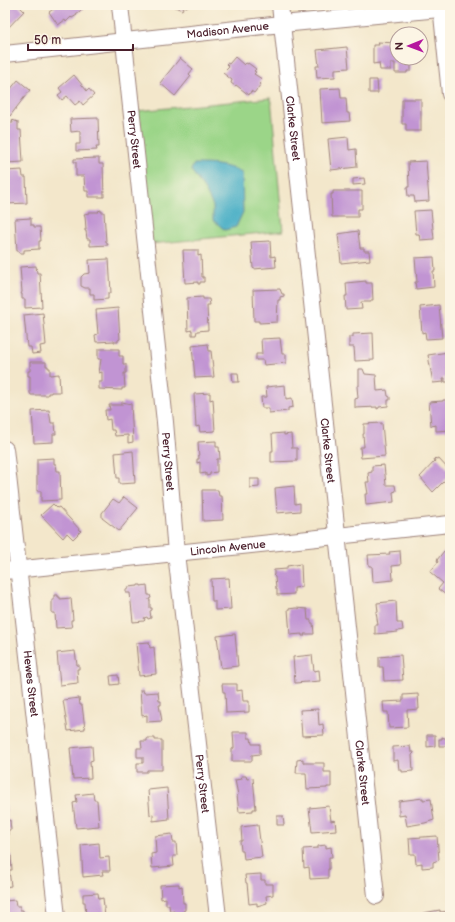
<svg xmlns="http://www.w3.org/2000/svg" width="455" height="922" font-family="'Balsamiq Sans',sans-serif">
<style>
.green{fill:#9bd588;stroke:#727a5a}
.water{fill:#47aec6;stroke:#486678}
.building{fill:#c194d3}
.lines{fill:none;stroke-linecap:round;stroke-linejoin:round}
.minor-casing{stroke:#9e837b;stroke-width:18}
.minor{stroke:#fff;stroke-width:16}
.labels{text-anchor:middle;dominant-baseline:central;stroke-width:3;stroke-linejoin:round;paint-order:stroke}
.street-label{font-size:11px;fill:#4a1f2b;stroke:#fcf5e5}
</style>
<rect width="100%" height="100%" fill="#fcf5e5"/>
<filter id="ink" filterUnits="userSpaceOnUse"><feTurbulence type="fractalNoise" baseFrequency=".025" numOctaves="2"/><feDisplacementMap in="SourceGraphic" scale="8" xChannelSelector="R" yChannelSelector="G"/><feConvolveMatrix kernelMatrix="1 2 1 2 8 2 1 2 1" color-interpolation-filters="sRGB"/></filter>
<filter id="wash" filterUnits="userSpaceOnUse"><feTurbulence type="fractalNoise" baseFrequency=".012" numOctaves="4" result="noise"/><feDisplacementMap in="SourceGraphic" scale="16" xChannelSelector="R" yChannelSelector="G"/><feGaussianBlur stdDeviation="0.9" result="paint"/><feColorMatrix in="noise" values="0 0 0 0 0 0 0 0 0 0 0 0 0 0 0 0 0 1.4 0 .05"/><feComposite in="paint" operator="in"/></filter>
<g filter="url(#wash)">
<rect width="100%" height="100%" fill="#f3e7cb"/>
<path class="green" d="M271 98 283 231 150 244 137 111Z"/>
<path class="water" d="M194 164C211 164 227 164 242 173L243 212 236 227 225 230 213 220V206L206 192 191 170Z"/>
<g id="blocks">
<g class="building">
<path d="M5 5H8L10 7 12 5H18L24 11 7 29 5 27Z"/>
<path d="M56 5H82L84 8 76 14 77 15 72 18 71 17 66 22 65 20 58 25 49 12 55 8 54 6Z"/>
<path d="M170 5H188L187 7 184 6 182 10Z"/>
<path d="M378 42 397 43V58H418V60H411V71H407V73H395V63H391V70H380L379 63 373 64V45H379Z"/>
<path d="M347 47 349 68 335 69V77L317 78 316 66H319L317 50Z"/>
<path d="M235 57 244 65 246 63 248 64V63L256 69 254 71 256 72 254 74 262 79 259 82 261 84 254 93 251 91 249 95 236 85 235 86 231 83 232 80 223 73 229 67 226 64 227 63 229 64Z"/>
<path d="M180 58 193 69 189 74 191 76 175 96 160 83Z"/>
<path d="M74 75 87 91 89 89 94 95 83 105 80 101 75 105 67 96 62 100 58 95 62 92 59 88Z"/>
<path d="M18 80 30 90 10 116 5 112V96Z"/>
<path d="M369 80H377L378 93H369Z"/>
<path d="M340 88 341 98H346L347 113H349L350 121 322 123 320 89Z"/>
<path d="M402 99H421V131H406V124H402Z"/>
<path d="M98 118 99 147H96L97 150 76 151V144H80V131L71 132 70 119Z"/>
<path d="M12 120 18 122V130H21L23 162 6 163 5 123H13Z"/>
<path d="M348 137 349 150 356 149 357 167 331 170 328 139Z"/>
<path d="M99 158V164H103L104 197H88V191H85L84 176H76V162H74V159Z"/>
<path d="M426 161 429 201 415 202 414 196H408L407 187H409L408 162Z"/>
<path d="M22 170 23 177H26L27 203 7 204 6 171Z"/>
<path d="M364 178 365 184 353 185V179Z"/>
<path d="M333 191H362V209H358V217H332L331 194H333Z"/>
<path d="M101 210V212H104L106 242H107L108 245 90 246V239H87L86 231H85V229H86L85 216 84 214 89 213V212H99L98 211Z"/>
<path d="M431 210 434 239 420 240 419 234H416L414 211Z"/>
<path d="M31 218V225H34V227H40L41 241H39V249L24 250V253H20L19 251H17L15 219Z"/>
<path d="M358 231 360 248H364V251H369L370 260 341 263 338 234Z"/>
<path d="M270 241 271 257 275 256 276 267 254 269 253 268 251 242Z"/>
<path d="M183 250H198V256L201 255 202 277H204V282H200V284H198V282L185 283Z"/>
<path d="M434 257 435 271H433L434 287 416 289 415 282H417L415 258Z"/>
<path d="M109 259 111 293H108V299L94 300V294H90V288H85L81 286V277L84 274 90 273 89 260Z"/>
<path d="M36 266 37 273H40L42 307 25 308V299H22V294H21L22 292 20 267Z"/>
<path d="M366 281V283H372L373 300H371V302H361L362 309 346 310 345 296H347L346 283Z"/>
<path d="M280 289 282 294H284V296L280 297V300H278L277 322 259 323V321H254L253 290Z"/>
<path d="M203 297V299H209L210 305H207L208 330 197 331 196 335H192V330L188 331 187 298Z"/>
<path d="M439 305 442 338 426 339 425 332 422 333 420 307Z"/>
<path d="M118 308 120 339 118 340V342H114V341L96 342 95 335 98 334 96 310Z"/>
<path d="M43 313 46 345 40 346 41 353 32 354 31 347H27L24 315Z"/>
<path d="M373 333 374 360 355 361 354 347H349V337H353V334Z"/>
<path d="M280 338 282 354H286V363L264 365 263 360H256V354H262L261 339Z"/>
<path d="M208 344 209 351H211L214 377 195 378 192 346Z"/>
<path d="M98 349H119V356H123V364H126V373H124L125 388H122V390L99 389V382H102V372L99 373 101 359H98Z"/>
<path d="M448 352 450 382H445V378H443L444 382 433 383 428 355Z"/>
<path d="M30 362H46V366H48V368H50V375L59 374 60 392H51V393H48V395H31L30 393V376H28V371H30Z"/>
<path d="M359 369H363L365 374 376 375 377 391 387 390 388 396 390 397V400H388V406L379 407V408L377 409V407L355 408V399L358 398 357 386H359Z"/>
<path d="M232 373H238L239 382H233Z"/>
<path d="M285 385 286 399 292 398 293 407 288 408V411L269 413V408H262L261 397H267L266 387Z"/>
<path d="M210 393V400L213 399 215 431 200 432 199 426 196 427 194 394Z"/>
<path d="M443 400H449L450 413H448V420H450V430L436 431V425L431 426 429 402 443 401Z"/>
<path d="M122 402 131 404 133 442 128 443V435L115 436 114 430H111L110 419 106 420 105 410H110L109 405H122Z"/>
<path d="M49 410 51 423H55L56 434H53V442L34 443 32 411Z"/>
<path d="M382 423 385 456 361 458 360 447H364L363 434H364V424Z"/>
<path d="M284 433V435L291 434 292 448H297V461L271 462V451H273L272 434Z"/>
<path d="M216 441V447H219L220 459H217V472L210 473V475L206 476V473L200 474V462L197 463V459H199L198 442Z"/>
<path d="M133 451 135 483 119 484V478H117L115 453Z"/>
<path d="M54 458V464H56L57 471H60L61 500 41 501V491H37V459Z"/>
<path d="M435 458 436 459 438 458 450 471V475L433 492 420 477 435 461 434 459Z"/>
<path d="M384 465 386 485H395L396 491 393 492 394 502 366 505 365 494H368L366 482H369L368 473 372 472V466Z"/>
<path d="M250 479H259V487L250 488Z"/>
<path d="M294 486 295 504 300 503V511L277 513 275 488Z"/>
<path d="M202 490H218L219 496H222L223 520 203 521Z"/>
<path d="M124 497 138 508 119 531 102 518V513L113 499 119 503Z"/>
<path d="M53 504 57 508 59 507 81 531 73 539 67 533 63 538 41 515Z"/>
<path d="M400 551 401 565 392 566 393 580 373 582 372 566H369L368 555 390 554 389 552Z"/>
<path d="M444 551 450 556V589L446 595 438 589 443 583 430 572 438 562 437 560Z"/>
<path d="M301 564 302 587 294 588V594L277 595V589H276L275 577 273 575H274V570L287 569V566Z"/>
<path d="M229 578 231 609 215 610V601H212L211 579Z"/>
<path d="M138 585H141V586L147 585 148 595H150L151 598 149 599V600H150V608H152V610L150 611 151 618 148 619 147 617 144 618 145 620 144 621 133 622 130 593H126V589H128V587L138 586Z"/>
<path d="M54 595H58V597H60V599L71 598 73 620H71V623L72 627 56 628 55 613H52V600H54Z"/>
<path d="M396 601 397 623H402L403 630 398 631V632L375 634V625H378L376 612H378L377 603Z"/>
<path d="M296 608 307 609 308 620H311V623H313L314 634H304L305 636H302V634L290 635 288 609Z"/>
<path d="M235 634 238 666 221 668 217 636Z"/>
<path d="M149 642 150 648 154 647 156 674 139 676 136 643Z"/>
<path d="M75 651 77 665H79V669H77L78 683 60 685 57 653Z"/>
<path d="M312 655 314 671 319 670 320 681 295 683 293 657Z"/>
<path d="M401 655 403 680 384 681 383 667H379V657Z"/>
<path d="M118 675 119 684 111 685 110 676Z"/>
<path d="M222 684H237V691L242 690 243 701H249V712L226 713 225 692H223Z"/>
<path d="M140 690H143L144 693 158 692 159 701H161V705H159L162 721 147 722V715L142 716Z"/>
<path d="M418 694 419 709 407 710 408 727 389 728 388 712H384L383 702 403 701V695Z"/>
<path d="M79 698 80 705H82L85 729 68 731 63 700Z"/>
<path d="M318 709 319 725 323 724 324 735 302 736 300 710Z"/>
<path d="M233 732H248V738H251L252 744H260V754L252 755V761H232V749L234 748Z"/>
<path d="M427 735H435V746L427 747Z"/>
<path d="M442 737 447 739 448 746H439V739H442Z"/>
<path d="M147 738H155V740H162V770H147V772H137V763H143V757H137V748H142L141 741H147Z"/>
<path d="M92 746 93 760 90 761 91 778 73 779 70 748Z"/>
<path d="M410 746 411 752H414V753L412 755 413 771 402 772V770H399L398 760 393 761V747Z"/>
<path d="M303 759V763H324V772H331V787H327V788L307 789 306 773H296L297 760Z"/>
<path d="M241 776H246L247 779 253 778 256 809H253V811L239 812 237 795H238L235 780 242 779Z"/>
<path d="M167 788 169 819 153 821V814L150 815 148 790Z"/>
<path d="M93 793 94 800H97L99 826 76 828 73 803 77 802 76 795Z"/>
<path d="M423 798V800L431 799 434 820 425 823 407 826 405 815 399 816V801Z"/>
<path d="M5 806H6L7 821 10 820 11 830H8V837H5Z"/>
<path d="M329 806 331 821 335 820 336 830 312 832 309 808Z"/>
<path d="M277 816H283L284 825H277Z"/>
<path d="M258 825 262 857 244 859 243 851H241L240 841H242L241 827Z"/>
<path d="M172 834 173 842H176L177 856H173L174 866 152 868 151 854 156 853 155 836Z"/>
<path d="M437 836 439 860 433 862V867L422 868V863L416 864 415 854H410L409 838Z"/>
<path d="M99 843 100 858 109 857 110 871H102L103 875 83 877 81 845Z"/>
<path d="M326 845V848L331 847 332 857H329V869H328V878L310 879 309 867 304 868 303 849 318 848V846Z"/>
<path d="M5 855H11L12 870H9L11 886 5 887Z"/>
<path d="M261 874V880H265V884H273V895L266 896 267 903 257 906V903L249 904 247 883H246L245 875Z"/>
<path d="M179 884V887L182 886 183 903H185V910L183 911V916L174 917V911L170 912 169 905H166V898L161 899 160 885Z"/>
<path d="M98 893 99 899 103 898 105 917H86L85 902H83V894Z"/>
<path d="M15 900 16 906H20V910H23V913H20L21 917H5V901Z"/>
<path d="M440 910V912L450 911V917H424L423 913Z"/>
</g>
</g>
</g>
<g filter="url(#ink)">
<use href="#blocks" fill-opacity="0" stroke="#9e837b" stroke-width="1"/>
<g class="lines">
<g class="minor-casing">
<g id="minor">
<path id="s1" d="M120 5 165 422 176 553 218 917"/>
<path id="s2" d="M280 5 376 896"/>
<path d="M441 5 450 94"/>
<path id="s3" d="M5 54 282 24 450 8"/>
<path id="s4" d="M5 449 57 917"/>
<path id="s5" d="M5 571 450 524"/>
</g>
</g>
<use href="#minor" class="minor"/>
</g>
</g>
<g class="labels">
<g class="street-label">
<text stroke="none"><textPath href="#s3" startOffset="224">Madison Avenue</textPath></text>
<text stroke="none"><textPath href="#s2" startOffset="124">Clarke Street</textPath></text>
<text stroke="none"><textPath href="#s1" startOffset="135">Perry Street</textPath></text>
<text stroke="none"><textPath href="#s2" startOffset="448">Clarke Street</textPath></text>
<text stroke="none"><textPath href="#s1" startOffset="459">Perry Street</textPath></text>
<text stroke="none"><textPath href="#s5" startOffset="224">Lincoln Avenue</textPath></text>
<text stroke="none"><textPath href="#s4" startOffset="236">Hewes Street</textPath></text>
<text stroke="none"><textPath href="#s2" startOffset="772">Clarke Street</textPath></text>
<text stroke="none"><textPath href="#s1" startOffset="783">Perry Street</textPath></text>
</g>
</g>
<rect width="455" height="922" fill="none" stroke="#fcf5e5" stroke-width="20"/>
<g transform="translate(409 46) rotate(269)"><circle r="19" fill="#fcf5e5" stroke="#b59f9b"/>
<path d="M0-3L7 15L0 10L-7 15Z" fill="#b5179e"/>
<text y="-6" font-size="11" font-weight="bold" text-anchor="middle" fill="#4a1f2b">N</text>
</g>
<path d="M28 44v6h105v-6" fill="none" stroke="#4a1f2b" stroke-width="2"/>
<text x="34" y="44" font-size="12" fill="#4a1f2b" stroke="#fcf5e5" stroke-width="3" paint-order="stroke">50 m</text>
</svg>
